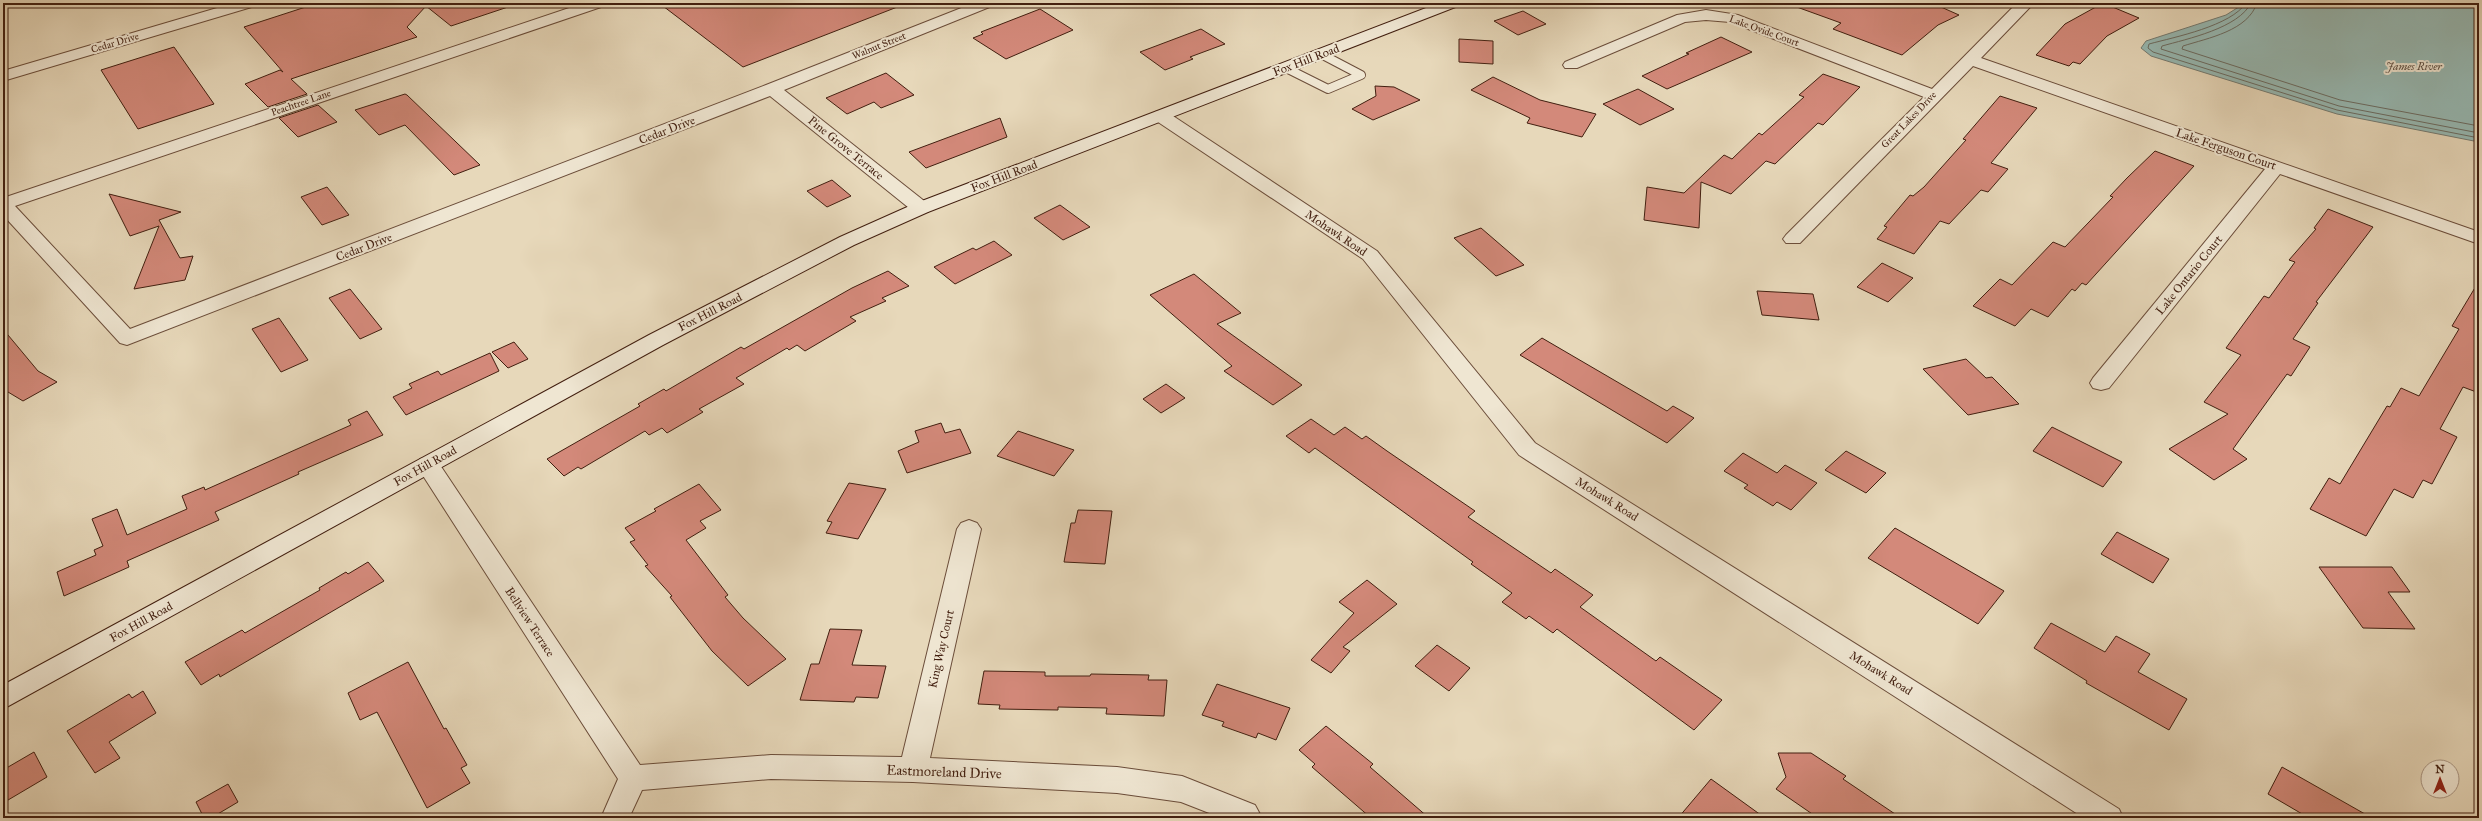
<svg xmlns="http://www.w3.org/2000/svg" width="2482" height="821" font-family="'IM FELL Great Primer',serif">
<style>
.water{fill:#97b9b3;stroke:#757b72}
.lines{fill:none;stroke-linecap:round;stroke-linejoin:round}
.shore{stroke:#6c6c62;stroke-width:1}
.building{fill:#d3897a;stroke:#421f10}
.service-casing{stroke:#6b4d3a;stroke-width:10}
.minor-casing{stroke:#6b4d3a;stroke-width:2}
.secondary-casing{stroke:#421f10;stroke-width:2}
.service{stroke:#efe6d2;stroke-width:8}
.minor{fill:#efe6d2;fill-rule:evenodd}
.secondary{fill:#efe6d2;fill-rule:evenodd}
.labels{text-anchor:middle;dominant-baseline:central;stroke-width:4;stroke-linejoin:round;paint-order:stroke}
.far-street-label{font-size:10px;fill:#421f10;stroke:#efe6d2}
.far-water-label{font-size:11px;font-style:italic;fill:#5c4d41;stroke:#efe6d2}
.street-label{font-size:12px;fill:#421f10;stroke:#efe6d2}
.near-street-label{font-size:14px;fill:#421f10;stroke:#efe6d2}
</style>
<rect width="100%" height="100%" fill="#e7d8ba"/>
<filter id="stains"><feTurbulence type="fractalNoise" baseFrequency=".005" numOctaves="4"/><feColorMatrix values="0 0 0 0 .2 0 0 0 0 .09 0 0 0 0 .02 0 0 0 .5 -.17"/></filter>
<radialGradient id="worn" r=".72"><stop offset=".6" stop-color="#630" stop-opacity="0"/><stop offset="1" stop-color="#630" stop-opacity=".3"/></radialGradient>
<path class="water" d="M2245 3H2479V142L2337 114 2151 56 2141 48 2146 41 2226 15Z"/>
<g class="lines">
<g class="shore">
<path d="M2246 3C2231 26 2175 37 2149 44L2148 48 2153 52 2337 110 2479 138"/>
<path d="M2251 3C2239 28 2187 39 2162 46L2161 49 2339 106 2479 133"/>
<path d="M2257 3C2248 31 2208 38 2183 46L2182 49 2340 100 2479 126"/>
</g>
</g>
<g class="building">
<path d="M318 3H508V7L451 26 426 6 407 27 417 37 291 79 307 94 268 107 245 84 280 70 283 72 244 27Z"/>
<path d="M659 3H905V4L743 67Z"/>
<path d="M1795 3H1932L1959 15 1938 25 1902 55 1833 29 1841 23 1794 6Z"/>
<path d="M2103 3 2139 18 2107 36 2080 64 2073 62 2069 66 2036 55 2065 24Z"/>
<path d="M1040 9 1073 30 1006 59 973 38 983 34 981 32Z"/>
<path d="M1523 11 1546 24 1518 35 1494 21Z"/>
<path d="M1201 29 1225 44 1190 57 1193 59 1165 70 1140 52Z"/>
<path d="M1721 37 1752 52 1667 89 1642 76 1689 54 1686 53Z"/>
<path d="M1459 39 1493 41V64L1459 62Z"/>
<path d="M174 47 214 104 138 129 101 70Z"/>
<path d="M886 73 914 95 881 108 874 102 847 114 826 98Z"/>
<path d="M1823 74 1860 87 1823 125 1818 123 1775 164 1766 161 1731 194 1701 182 1699 228 1644 220 1647 187 1684 193 1724 155 1732 159 1759 133 1762 135 1804 97 1799 95Z"/>
<path d="M1493 77 1540 100 1596 114 1582 137 1527 123 1530 118 1471 90Z"/>
<path d="M1375 86 1394 87 1420 100 1373 120 1352 109 1376 96Z"/>
<path d="M1638 89 1674 109 1640 125 1603 104Z"/>
<path d="M405 94 407 95 480 165 454 175 405 125 379 135 355 110Z"/>
<path d="M2000 96 2037 108 1991 163 2008 169 1988 192 1981 190 1949 224 1940 221 1914 254 1877 239 1887 227 1884 226 1910 195 1913 196 1924 187 1966 140 1963 139Z"/>
<path d="M318 105 337 122 298 137 279 118Z"/>
<path d="M1000 118 1007 137 926 168 909 152Z"/>
<path d="M2155 151 2194 166 2086 285 2082 283 2075 291 2072 289 2048 317 2031 309 2015 326 1973 306 2000 279 2012 285 2053 242 2065 247 2113 197 2110 196 2127 178Z"/>
<path d="M832 180 851 196 827 207 807 191Z"/>
<path d="M327 187 349 215 322 225 301 197Z"/>
<path d="M109 194 181 212 159 220 180 258 193 256 185 280 134 289 159 226 130 236Z"/>
<path d="M1060 205 1090 227 1063 240 1034 218Z"/>
<path d="M2328 209 2373 227 2316 302 2318 303 2293 339 2310 347 2291 376 2287 374 2233 449 2247 459 2214 480 2169 449 2228 414 2204 402 2241 355 2226 348 2264 296 2269 298 2295 262 2289 260 2316 229 2314 228Z"/>
<path d="M1481 228 1524 265 1496 276 1454 238Z"/>
<path d="M994 241 1012 255 955 284 934 267 973 248 976 250Z"/>
<path d="M1882 263 1913 278 1888 302 1857 287Z"/>
<path d="M888 271 909 286 882 298 886 301 850 317 856 321 805 351 797 345 789 350 787 348 736 378 744 384 699 409 703 412 667 433 662 428 649 435 645 431 581 469 578 467 564 476 547 459 640 406 638 404 664 389 666 391 741 347 744 349 852 288Z"/>
<path d="M1194 274 1241 313 1217 324 1302 385 1273 405 1224 371 1232 366 1150 295Z"/>
<path d="M2479 281V393L2463 387 2440 429 2457 437 2432 484 2423 480 2413 498 2394 489 2366 536 2310 509 2329 478 2340 484 2387 406 2390 407 2401 388 2419 396 2459 329 2452 326Z"/>
<path d="M350 289 382 329 360 339 329 298Z"/>
<path d="M1757 291 1813 294 1819 320 1762 315Z"/>
<path d="M279 318 308 360 281 372 252 329Z"/>
<path d="M3 329 38 371 57 382 23 401 3 389Z"/>
<path d="M1542 338 1667 411 1673 406 1694 418 1667 443 1520 355Z"/>
<path d="M514 342 528 359 508 368 492 352Z"/>
<path d="M490 353 499 371 406 415 393 397 412 388 409 384 438 371 441 375Z"/>
<path d="M1966 359 1986 378 1992 377 2019 404 1968 415 1923 369Z"/>
<path d="M1166 384 1185 398 1161 413 1143 399Z"/>
<path d="M367 411 383 435 298 472 299 474 215 512 219 520 127 561 129 567 64 596 57 572 96 555 94 550 103 546 92 519 117 509 127 535 187 509 182 496 204 487 205 490 351 425 348 420Z"/>
<path d="M1311 419 1334 435 1345 427 1362 439 1366 436 1387 451 1475 511 1468 517 1551 573 1555 569 1593 595 1580 607 1656 661 1660 657 1722 700 1694 730 1557 629 1553 633 1529 616 1526 619 1502 602 1512 593 1471 564 1473 562 1315 448 1309 453 1286 436Z"/>
<path d="M941 423 945 433 960 429 971 453 907 473 898 451 919 442 915 431Z"/>
<path d="M2052 427 2122 462 2103 487 2033 451Z"/>
<path d="M1018 431 1074 450 1054 476 997 456Z"/>
<path d="M1846 451 1886 473 1866 493 1825 470Z"/>
<path d="M1743 453 1777 473 1785 465 1817 483 1791 510 1777 502 1773 506 1744 488 1748 485 1724 471Z"/>
<path d="M849 483 886 489 858 539 826 533 832 522 827 521Z"/>
<path d="M699 484 721 510 700 521 706 528 686 540 728 595 725 597 743 618 786 659 748 686 712 651 670 597 672 596 645 566 648 565 630 542 635 540 625 528 656 511 654 509Z"/>
<path d="M1078 510 1112 511 1105 564 1064 562 1071 523H1075Z"/>
<path d="M1895 528 2004 591 1978 624 1868 558Z"/>
<path d="M2117 532 2169 559 2153 583 2101 554Z"/>
<path d="M368 562 384 581 220 677 219 674 201 685 185 662 242 630 245 633 320 590 319 588 346 572 348 574Z"/>
<path d="M2319 567H2392L2410 592H2388L2415 629 2363 628Z"/>
<path d="M1367 580 1397 604 1343 647 1350 651 1331 673 1311 660 1354 613 1339 602Z"/>
<path d="M2051 623 2105 652 2116 636 2150 654 2138 672 2187 699 2169 730 2086 683 2087 681 2034 648Z"/>
<path d="M830 629 862 630 852 665 886 666 878 698 856 697 854 702 800 700 811 664H819Z"/>
<path d="M1437 645 1470 668 1449 691 1415 666Z"/>
<path d="M408 662 444 729 446 728 467 765 461 768 470 783 427 808 377 712 360 720 348 693Z"/>
<path d="M984 671 1045 672V676H1090L1091 674 1149 675 1148 680H1167L1164 716 1106 714 1107 708 1058 707V710L999 709 1000 705 978 704Z"/>
<path d="M1217 684 1290 708 1276 740 1258 733 1256 738 1222 726 1224 722 1202 715Z"/>
<path d="M143 691 156 713 109 742 120 758 95 773 67 731 129 694 132 698Z"/>
<path d="M1326 726 1373 764 1370 767 1429 818H1371L1312 767 1315 764 1299 750Z"/>
<path d="M34 752 47 777 3 803V770Z"/>
<path d="M1778 753H1811L1846 776 1843 779 1901 818H1818L1776 789 1786 777Z"/>
<path d="M2282 767 2372 818H2309L2268 794Z"/>
<path d="M1711 779 1765 818H1678Z"/>
<path d="M228 784 238 802 211 818H204L196 802Z"/>
</g>
<g class="lines">
<g class="service-casing">
<path id="service" d="M1286 68 1328 89 1361 75 1321 54"/>
</g>
<g class="minor-casing">
<g id="minor">
<path d="M234 3H258L255 6 3 81V71Z"/>
<path d="M584 3H607L604 6 15 206 130 329 766 85 974 3H995L992 6 784 90 928 204 930 208 928 212H914L770 96 127 345 120 343 3 215V198Z"/>
<path d="M2017 3H2034L1981 58 2479 232V244L2280 174 2109 388 2101 390 2093 388 2090 383 2093 378 2265 169 1973 66 1800 243H1786L1783 239 1786 235 1924 97 1730 22 1706 20 1685 22 1577 68H1565L1563 65 1565 62 1677 15 1706 10 1738 15 1932 89Z"/>
<path d="M1161 111 1167 112 1377 251 1535 443 2119 809 2123 818H2084L1519 455 1363 259 1155 120 1152 116 1155 112Z"/>
<path d="M428 457 436 459 640 765 771 755 902 757 957 529 961 523 969 520 977 523 981 529 930 758 1117 767 1182 776 1255 805 1262 818H1222L1181 802 1117 793 913 782 771 779 642 790 629 818H601L618 779 420 471 417 465 420 459Z"/>
</g>
</g>
<g class="secondary-casing">
<path id="secondary" d="M1439 3H1461L1458 6 928 212 854 245 663 345 3 709V685L649 335 840 237 914 204Z"/>
</g>
<use href="#service" class="service"/>
<use href="#minor" class="minor"/>
<use href="#secondary" class="secondary"/>
</g>
<g class="labels">
<g class="far-street-label">
<text transform="translate(1764 31) rotate(20)">Lake Ovide Court</text>
<text transform="translate(115 43) rotate(-17)">Cedar Drive</text>
<text transform="translate(879 46) rotate(-22)">Walnut Street</text>
<text transform="translate(301 103) rotate(-19)">Peachtree Lane</text>
<text transform="translate(1909 120) rotate(-46)">Great Lakes Drive</text>
</g>
<g class="far-water-label">
<text x="2414" y="66">James River</text>
</g>
<g class="street-label">
<text transform="translate(1306 60) rotate(-21)">Fox Hill Road</text>
<text transform="translate(667 130) rotate(-21)">Cedar Drive</text>
<text transform="translate(846 148) rotate(39)">Pine Grove Terrace</text>
<text transform="translate(2226 149) rotate(19)">Lake Ferguson Court</text>
<text transform="translate(1004 176) rotate(-21)">Fox Hill Road</text>
<text transform="translate(1336 233) rotate(34)">Mohawk Road</text>
<text transform="translate(364 247) rotate(-21)">Cedar Drive</text>
<text transform="translate(2189 275) rotate(-51)">Lake Ontario Court</text>
<text transform="translate(710 312) rotate(-27)">Fox Hill Road</text>
<text transform="translate(425 466) rotate(-29)">Fox Hill Road</text>
<text transform="translate(1607 499) rotate(32)">Mohawk Road</text>
<text transform="translate(141 622) rotate(-29)">Fox Hill Road</text>
<text transform="translate(530 622) rotate(57)">Bellview Terrace</text>
<text transform="translate(941 649) rotate(-77)">King Way Court</text>
<text transform="translate(1881 673) rotate(32)">Mohawk Road</text>
</g>
<g class="near-street-label">
<text transform="translate(944 772) rotate(2)">Eastmoreland Drive</text>
</g>
</g>
<rect width="2482" height="821" fill="none" stroke="#e7d8ba" stroke-width="16"/>
<rect x="4" y="4" width="2474" height="813" fill="none" stroke="#421f10" stroke-width="2"/>
<rect x="8" y="8" width="2466" height="805" fill="none" stroke="#421f10"/>
<g transform="translate(2440 779)"><circle r="19" fill="#efe6d2" stroke="#aa9684"/>
<path d="M0-3L7 15L0 10L-7 15Z" fill="#8f2418"/>
<text y="-6" font-size="11" font-weight="bold" text-anchor="middle" fill="#421f10">N</text>
</g>
<rect width="100%" height="100%" filter="url(#stains)"/>
<rect width="100%" height="100%" fill="url(#worn)"/>
</svg>
